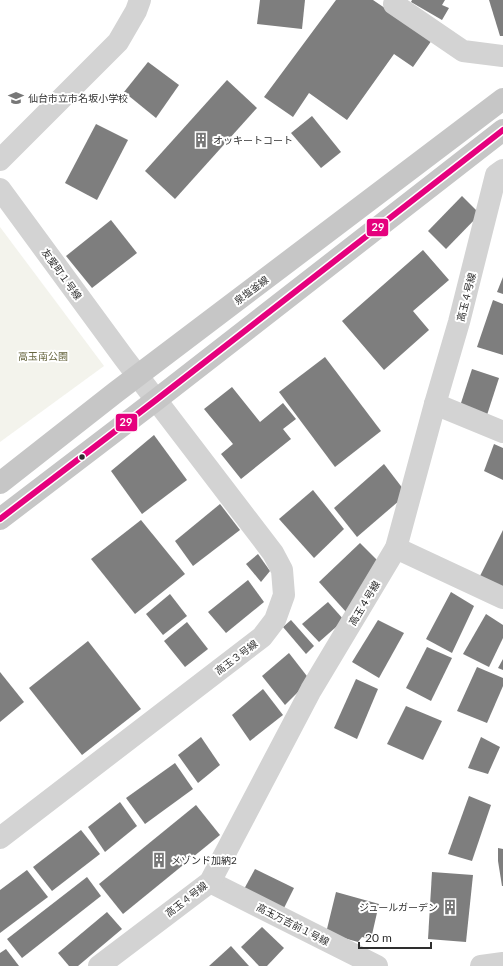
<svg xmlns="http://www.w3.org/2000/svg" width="503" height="966" font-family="Lato,'Noto Sans JP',sans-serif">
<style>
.green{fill:#f3f3ec}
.building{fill:#7e7e7e}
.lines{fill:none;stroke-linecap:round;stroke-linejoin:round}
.minor{stroke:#d3d3d3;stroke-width:22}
.major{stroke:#c6c6c6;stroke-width:22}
.bus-1-casing{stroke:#fff;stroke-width:9}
.bus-1{stroke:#e5007d;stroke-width:6}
.bus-dot{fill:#2e2e2e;stroke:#fff;stroke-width:1.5}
.labels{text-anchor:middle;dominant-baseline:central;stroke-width:4;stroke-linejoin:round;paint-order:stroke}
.poi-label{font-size:10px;fill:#2e2e2e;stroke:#fff;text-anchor:start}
.street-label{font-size:10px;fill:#2e2e2e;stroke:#fff}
.park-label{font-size:10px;fill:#66653f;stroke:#fff}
.line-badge{stroke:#fff;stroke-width:1.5}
.badge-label{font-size:11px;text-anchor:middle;font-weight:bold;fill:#fff}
</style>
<rect width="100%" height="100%" fill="#fff"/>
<path class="green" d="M0 227 104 366 0 442Z"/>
<g class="building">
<path d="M260 0H305L302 29 257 24Z"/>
<path d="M336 0H373L432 40 413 67 394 54 347 120 309 93 293 117 264 97Z"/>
<path d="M412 0H445L442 5 449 8 442 20 411 2Z"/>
<path d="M489 0H503V36H500Z"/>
<path d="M148 62 179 85 156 118 124 92Z"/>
<path d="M227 80 257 108 175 199 145 171Z"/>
<path d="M312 116 341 152 321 168 291 133Z"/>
<path d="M96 124 128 140 97 200 65 183Z"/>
<path d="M462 196 480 214 446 249 428 231Z"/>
<path d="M111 220 137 253 92 288 66 256Z"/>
<path d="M423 250 449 280 413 311 429 330 384 370 342 321Z"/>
<path d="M503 277V294L497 292Z"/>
<path d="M493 300 503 304V355L477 347Z"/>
<path d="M325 357 381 431 335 467 279 392Z"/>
<path d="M472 369 499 378 487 415 460 406Z"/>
<path d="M232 387 260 422 283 403 296 419 283 429 291 439 241 479 221 454 233 444 204 409Z"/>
<path d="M154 435 187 480 142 514 111 471Z"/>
<path d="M494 444 503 448V480L484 471Z"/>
<path d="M384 464 407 494 357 537 334 508Z"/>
<path d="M313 490 344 529 314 558 279 519Z"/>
<path d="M220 504 240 530 193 566 175 541Z"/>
<path d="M141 520 185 574 135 614 91 559Z"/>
<path d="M503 530V592L477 582Z"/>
<path d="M360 543 380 563 347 613 319 582Z"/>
<path d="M258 554 270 571 261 582 246 564Z"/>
<path d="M248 580 264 602 226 633 208 612Z"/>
<path d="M451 592 474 606 452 653 426 639Z"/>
<path d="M170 594 187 616 163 635 146 614Z"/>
<path d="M328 602 344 620 319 642 302 624Z"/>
<path d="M486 614 503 625V638L489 667 463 654Z"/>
<path d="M291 620 314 646 306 654 283 627Z"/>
<path d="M378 620 404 633 379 678 352 662Z"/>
<path d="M187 622 208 649 185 667 164 641Z"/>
<path d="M88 641 141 709 82 755 29 688Z"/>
<path d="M427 647 452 658 431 701 406 688Z"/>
<path d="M289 653 310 680 285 705 262 676Z"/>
<path d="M503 659V670L498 668Z"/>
<path d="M477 667 503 678V686L487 723 457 711Z"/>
<path d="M0 672 24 702 0 722Z"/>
<path d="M356 679 378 689 357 739 334 728Z"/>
<path d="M263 689 283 715 250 741 232 715Z"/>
<path d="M406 706 442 721 423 760 387 744Z"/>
<path d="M201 737 220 765 198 783 178 755Z"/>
<path d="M481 737 500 747 488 774 468 768Z"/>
<path d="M175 763 193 789 145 824 126 798Z"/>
<path d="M469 796 491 805 472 861 448 854Z"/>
<path d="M120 802 137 826 105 852 88 827Z"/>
<path d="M196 805 220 835 123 914 99 884Z"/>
<path d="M81 830 100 854 52 891 33 867Z"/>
<path d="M498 848 503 849V886H502L498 861Z"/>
<path d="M255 869 294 888 283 910 243 891Z"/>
<path d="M27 870 48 897 0 933V890Z"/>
<path d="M432 872 473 875 466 942 428 939Z"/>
<path d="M87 877 101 896 22 958 7 939Z"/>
<path d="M336 892 379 904 371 939 362 937 358 942 326 933Z"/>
<path d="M107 912 122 929 78 966H69L58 953Z"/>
<path d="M262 927 284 948 267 966H259L241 947Z"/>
<path d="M231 946 249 966H209Z"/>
<path d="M6 949 19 966H0V953Z"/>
</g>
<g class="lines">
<g class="minor">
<path d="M394 4 463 51 503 56"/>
<path d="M0 160 118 42 136 11 140 0"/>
<path d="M0 189 124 358 273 553 282 570 284 595 275 620 262 637 0 838"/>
<path d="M435 404 503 432"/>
<path d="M396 548 503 598"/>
<path d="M210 882 377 966"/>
<path d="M99 966 210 882 311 690 396 548 435 404 459 322 496 175 503 170"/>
<path d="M481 966 503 963"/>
</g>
<g class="major">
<path d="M0 483 116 392 503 99"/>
<path d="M0 519 156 400 503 130"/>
</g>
<g class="bus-1-casing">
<path id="bus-1" d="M0 519 156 400 503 130"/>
</g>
<use href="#bus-1" class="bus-1"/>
</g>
<defs>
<g id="school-bare" transform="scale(1.2)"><path d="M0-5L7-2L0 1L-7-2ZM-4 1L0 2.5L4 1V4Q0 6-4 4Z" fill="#777" stroke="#fff" stroke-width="2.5" paint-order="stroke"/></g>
<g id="building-bare" transform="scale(1.2)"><path d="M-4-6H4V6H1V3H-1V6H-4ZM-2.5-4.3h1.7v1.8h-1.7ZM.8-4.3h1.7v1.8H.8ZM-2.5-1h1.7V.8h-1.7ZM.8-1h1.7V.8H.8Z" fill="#777" stroke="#fff" stroke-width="2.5" paint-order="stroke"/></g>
</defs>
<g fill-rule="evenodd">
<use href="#school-bare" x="16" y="98"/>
<use href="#building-bare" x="201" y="140"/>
<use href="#building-bare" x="159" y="860"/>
<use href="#building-bare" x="450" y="907"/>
</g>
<circle class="bus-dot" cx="82" cy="457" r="3.5"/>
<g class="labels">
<g class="poi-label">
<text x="28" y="98">仙台市立市名坂小学校</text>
<text x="213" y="140">オッキートコート</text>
<text x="171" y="860">メゾンド加納2</text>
<text x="438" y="907" text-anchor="end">ジュールガーデン</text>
</g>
<g class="street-label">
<text transform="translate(62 274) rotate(54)">友愛町１号線</text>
<text transform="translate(251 290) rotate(-37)">泉塩釜線</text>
<text transform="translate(466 297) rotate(-76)">高玉４号線</text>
<text transform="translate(364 603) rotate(-59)">高玉４号線</text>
<text transform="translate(236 657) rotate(-37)">高玉３号線</text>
<text transform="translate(186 899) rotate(-38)">高玉４号線</text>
<text transform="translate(293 924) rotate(27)">高玉万吉前１号線</text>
</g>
<g class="park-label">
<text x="43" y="356">高玉南公園</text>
</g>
</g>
<g class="line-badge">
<rect x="366" y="218" width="23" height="19" rx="4" fill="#e5007d"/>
<rect x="115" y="413" width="23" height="19" rx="4" fill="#e5007d"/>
</g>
<g class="badge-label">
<text x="378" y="231">29</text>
<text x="126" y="426">29</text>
</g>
<path d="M359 942v6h72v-6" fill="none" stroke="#2e2e2e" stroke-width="2"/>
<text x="365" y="942" font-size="12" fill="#2e2e2e" stroke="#ffffff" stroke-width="3" paint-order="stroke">20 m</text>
</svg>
